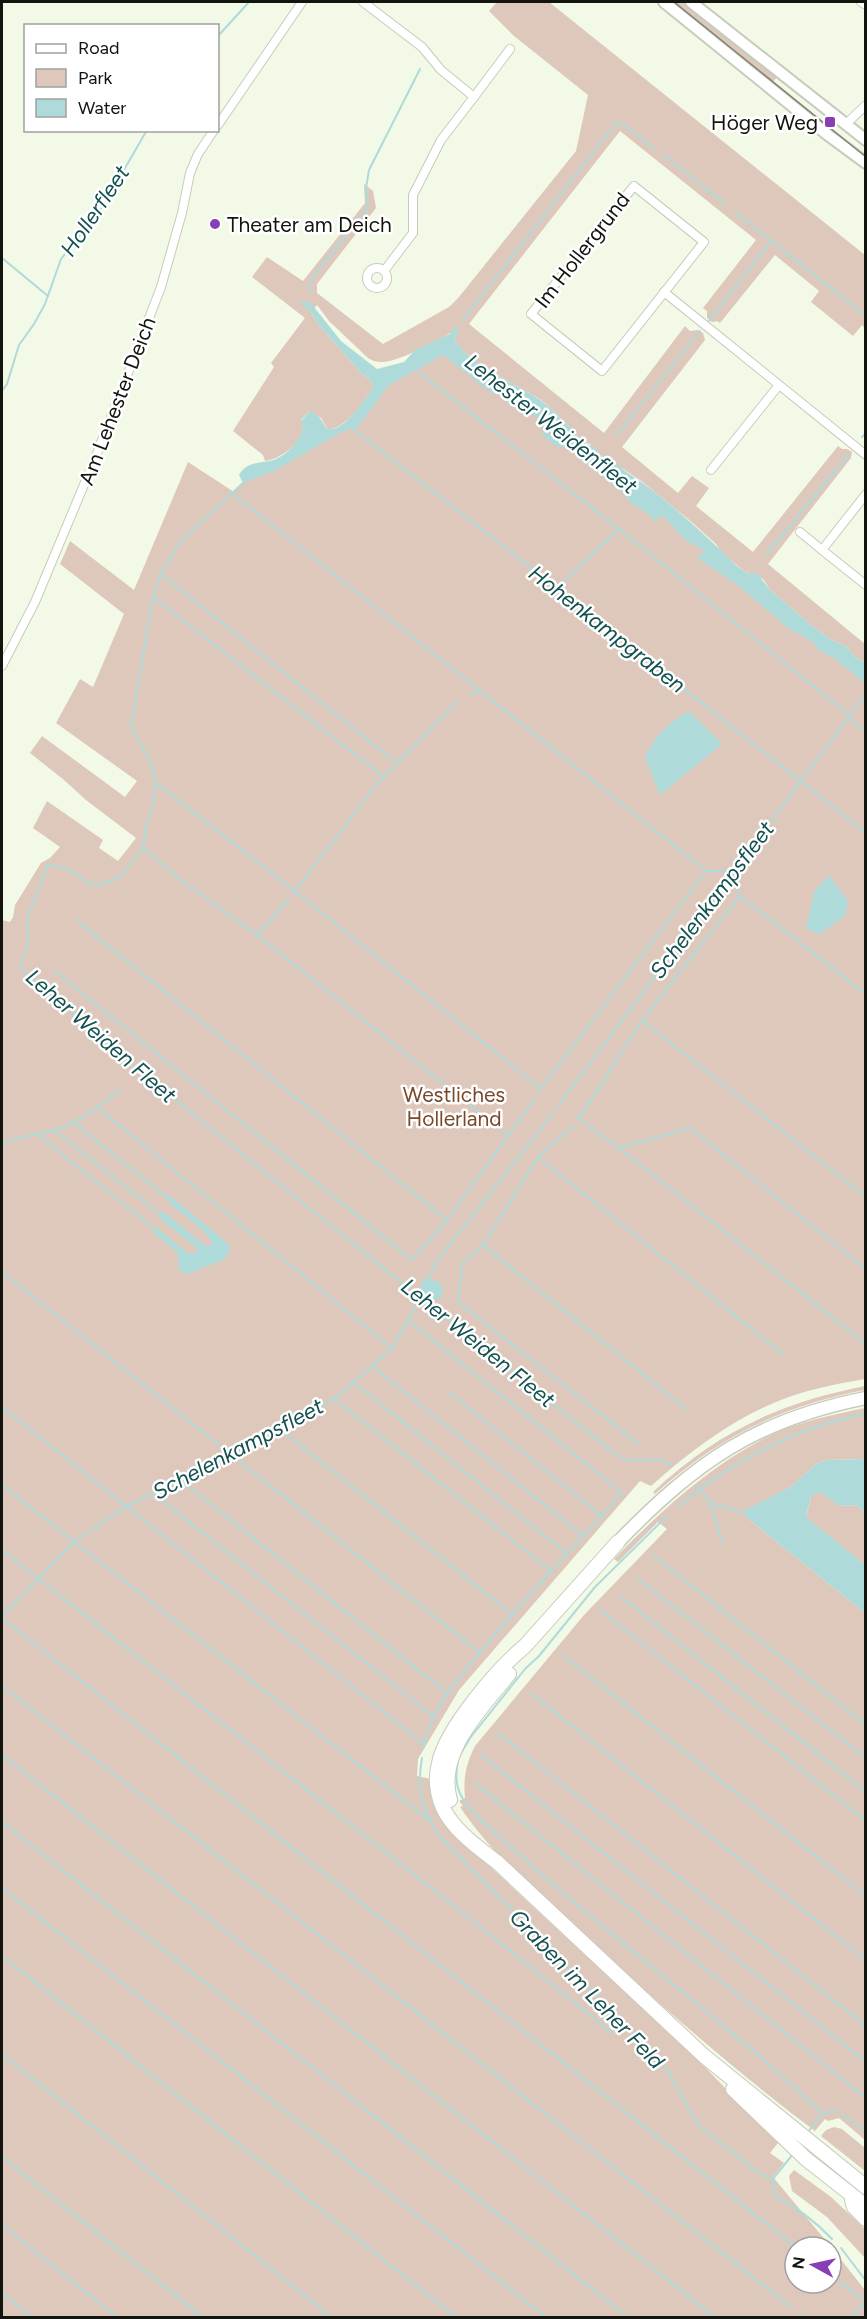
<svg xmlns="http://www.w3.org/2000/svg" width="867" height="2319" font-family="Figtree,sans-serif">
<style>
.green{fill:#dec8bb}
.water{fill:#aedbd9}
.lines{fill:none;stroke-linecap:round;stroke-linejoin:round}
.stream{stroke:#aedbd9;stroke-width:2}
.street-casing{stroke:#c6ccbb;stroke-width:10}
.secondary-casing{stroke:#c6ccbb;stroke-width:14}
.primary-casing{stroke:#c6ccbb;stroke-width:15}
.highway-casing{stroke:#c6ccbb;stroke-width:16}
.street{stroke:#fff;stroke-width:8}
.secondary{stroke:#fff;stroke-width:10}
.primary{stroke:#fff;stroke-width:12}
.highway{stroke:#fff;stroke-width:14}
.tram{stroke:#7e8276;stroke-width:1.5}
.poi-dot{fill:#8640b3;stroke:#fff;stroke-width:2}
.labels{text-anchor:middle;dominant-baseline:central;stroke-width:5;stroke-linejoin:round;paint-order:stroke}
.poi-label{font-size:21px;fill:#12140e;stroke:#fff;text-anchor:end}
.street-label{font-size:21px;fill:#12140e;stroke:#fff}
.park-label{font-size:21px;fill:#77492a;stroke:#fff}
.water-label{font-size:22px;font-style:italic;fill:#125150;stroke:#fff}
</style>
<rect width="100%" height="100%" fill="#f3f9e7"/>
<g class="green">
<path d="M497 2H549L865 255V328L862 325 853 336 811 302 819 291 775 255 720 323 717 321 712 322 707 318V311L703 308 756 240 620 131 469 324 604 433 685 326 690 331 698 330 703 333 705 340 622 447 678 493 692 476 709 488 696 506 753 552 838 446 842 449H847L852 452 851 458 768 564 865 644V662L855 657 846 646 831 640 811 625 770 590 763 579 744 571 723 554 716 544 688 519 640 480 617 465 613 460 599 457 590 444 580 441C575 425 563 426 558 414 549 407 541 399 531 394 511 382 465 360 455 340L458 329C441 338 400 362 382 362 377 362 373 361 368 358L329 321 317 305 311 312 318 324 360 372 371 381 373 388C362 403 349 426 328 430L321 418 309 411 301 420C310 439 281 459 265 461L263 455 233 431 274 367 271 363 305 318 252 277 267 257 303 281 365 203 364 184 373 191 376 208 317 284V293L383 344 449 307 459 297 576 151 588 95 514 36 489 11Z"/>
<path d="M672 2H686L778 76 771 84Z"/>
<path d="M450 344 865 675V1379C836 1384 804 1390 776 1402 730 1421 689 1452 651 1486L640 1481 459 1690 418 1759 417 1776 431 1779 470 1848 702 2064 778 2143 770 2153 784 2163 773 2177 831 2247H795V2283H831V2247L865 2290V2317H2V920L10 922 13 917 15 905 41 863 50 858 60 847 33 828 47 801 103 840 99 848 118 861 136 838 86 800 64 780 30 753 42 736 125 797 137 781 56 723 80 679 93 687 124 614 60 564 70 541 134 590 188 462 234 492 249 477 355 422 382 384Z"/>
<path d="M865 1386V1390C782 1406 718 1437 655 1494L653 1492C717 1432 779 1403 865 1386Z"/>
<path d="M865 1408V1459L828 1460 817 1463 792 1486 743 1512 751 1521 865 1613V2140L839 2118 828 2121 825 2119 815 2131C736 2072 663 2007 591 1942 545 1900 495 1859 460 1807L463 1806 459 1801 465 1798C463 1778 466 1764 475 1746L584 1615 667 1529 658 1522 618 1562 614 1559C660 1512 709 1466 769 1436 799 1421 833 1415 865 1408Z"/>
<path d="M820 1491 840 1506 856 1505 865 1512V1565L806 1518 811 1496Z"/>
<path d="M834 2127 842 2129 865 2148V2171L821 2136 826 2130Z"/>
<path d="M794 2170 831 2197 865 2229V2258L827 2217 792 2191 789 2176Z"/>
</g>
<g class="water">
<path d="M299 302H310L341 341 377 369 404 362 415 350 450 334 456 326 459 329 455 340C465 360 511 382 531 394 541 400 549 407 558 414 563 426 575 425 580 441L596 448 599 456 602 455C613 459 619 467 628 473 659 493 686 518 713 543 722 550 737 569 748 573 750 574 754 573 757 573L770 590 811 625 831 640 846 646 855 657 865 662V683L834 658 818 650 815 644 806 638 789 629 740 587 699 559 697 556 699 554 703 555 704 551 684 539 665 518 658 515V520L656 523C648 508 631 508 624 494L570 450 564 446 560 448 550 442 541 432 543 430 556 438 559 434 531 413 515 405 511 407 501 396 490 392 443 355 389 385 357 428 343 431 276 470 243 483 239 475C247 461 259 464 273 460 287 456 308 435 301 421L309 411C320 415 321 420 327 429 345 432 363 401 373 388L371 381 360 372 318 324 311 312Z"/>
<path d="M689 711 722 744 660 795 645 757C658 732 665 726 689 711Z"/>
<path d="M829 875 848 901 845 916 820 934 806 929 814 892Z"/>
<path d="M164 1195 170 1196 225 1241 230 1247C229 1262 213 1263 202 1268 182 1278 178 1276 178 1253L155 1234 150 1225 158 1229 189 1254 197 1252V1248L162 1220 156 1211 165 1213 204 1245 210 1246 212 1244C206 1226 175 1213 164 1195Z"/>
<path d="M425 1277 442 1284V1297L432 1301V1309L415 1298Z"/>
<path d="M865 1459V1512L856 1505 840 1506 820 1492 811 1496 806 1517 865 1565V1613L751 1521 742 1512 792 1486 817 1463 828 1460Z"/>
</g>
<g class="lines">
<g class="stream">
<path d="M218 36 249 2"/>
<path d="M664 155 725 204"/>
<path d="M735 212 866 316"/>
<path d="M2 258 48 296"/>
<path d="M310 293V285L315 274 368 208 366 188 369 170 420 69"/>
<path d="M463 320 616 123 623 124 655 149"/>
<path d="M709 321 771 241"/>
<path d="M416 370 619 529 849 715 852 721 866 731"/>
<path d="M2 391 7 384 19 345 34 324 45 304 61 259 103 206 147 130"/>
<path d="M352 428 557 588 866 833"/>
<path d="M616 436 700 331"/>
<path d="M862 437 866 433"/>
<path d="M244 482 180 542 161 574 153 597 131 727 151 763 156 783 151 812 146 826 143 848 119 878 99 885 90 884 68 869 48 864 27 920 28 943 20 967 142 1073 417 1295"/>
<path d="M232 493 706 871H734L740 896 866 994"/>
<path d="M766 555 848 455"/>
<path d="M161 574 397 763"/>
<path d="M557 588 619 529"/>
<path d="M153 597 384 777"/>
<path d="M470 695 478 691"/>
<path d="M156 783 296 892 540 1088"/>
<path d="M144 848 177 877 257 935 509 1136"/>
<path d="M293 894 376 785 458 701"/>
<path d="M76 920 447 1220"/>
<path d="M257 935 289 899"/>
<path d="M55 971 412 1260 447 1220 536 1097"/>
<path d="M643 1021 866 1197"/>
<path d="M539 1091 706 871"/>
<path d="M558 1106 866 694"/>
<path d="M98 1108 392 1348"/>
<path d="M578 1118 619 1148 866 1344"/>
<path d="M577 1120C601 1088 620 1052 643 1020 674 978 708 937 740 896"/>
<path d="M73 1122 164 1195"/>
<path d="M573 1126 538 1157 483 1245 462 1264 458 1302 639 1444"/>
<path d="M54 1130 156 1211"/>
<path d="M38 1135 150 1225"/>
<path d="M2 1144C16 1136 36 1136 52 1131 78 1123 99 1107 120 1090"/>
<path d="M619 1148 690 1128 866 1269"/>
<path d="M538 1157 783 1354"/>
<path d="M483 1245 686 1409"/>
<path d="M2 1272 480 1653"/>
<path d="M428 1280 437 1261 554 1112"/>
<path d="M431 1306 614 1453 626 1460H661L672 1465"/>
<path d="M409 1321 621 1492V1495C577 1543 533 1589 491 1639 464 1672 432 1705 423 1748"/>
<path d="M372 1366 582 1535"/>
<path d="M353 1382 566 1553"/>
<path d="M450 1393 602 1516"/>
<path d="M333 1398 550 1570"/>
<path d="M2 1407 424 1744"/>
<path d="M280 1429 512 1614"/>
<path d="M182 1481 447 1693"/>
<path d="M2 1485 429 1820"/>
<path d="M696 1486 711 1503 742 1512"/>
<path d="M154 1494 433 1716"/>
<path d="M711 1504 722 1542"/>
<path d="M677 1507C733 1461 793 1428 866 1414"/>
<path d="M2 1550 477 1924 612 2033"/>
<path d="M653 1555 866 1725"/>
<path d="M637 1578 866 1758"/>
<path d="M620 1596 866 1792"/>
<path d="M600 1610 866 1821"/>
<path d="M2 1616 75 1541 127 1506 181 1481 228 1450 300 1421 341 1393 392 1348 420 1299"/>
<path d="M2 1618 796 2247"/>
<path d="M564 1656 866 1896"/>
<path d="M2 1686 791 2307"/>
<path d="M531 1693 866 1960"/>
<path d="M498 1733 866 2026"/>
<path d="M2 1755 716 2318"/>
<path d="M460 1755 470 1738 525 1669 539 1656 595 1587 666 1517"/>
<path d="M481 1755 866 2062"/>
<path d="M422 1758C416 1792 422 1810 441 1838L659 2060 669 2073 697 2124 755 2170 772 2180"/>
<path d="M458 1760C453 1786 459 1796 475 1815L564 1894 755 2052 822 2113"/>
<path d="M477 1785 866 2098"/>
<path d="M2 1822 629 2318"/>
<path d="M2 1888 547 2318"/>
<path d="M2 1956 457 2318"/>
<path d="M2 2054 333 2318"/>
<path d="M841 2114 866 2131"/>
<path d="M808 2132 822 2113 836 2111"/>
<path d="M2 2157 204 2318"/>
<path d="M772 2180 793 2154"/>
<path d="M772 2180 774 2182V2196C797 2207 815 2221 832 2239"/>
<path d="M2 2225 118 2318"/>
<path d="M841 2248 866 2281"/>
<path d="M831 2275 866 2302"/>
<path d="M2 2293 33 2318"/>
<path d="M801 2315 804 2318"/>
<path d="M849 2318 866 2303"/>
</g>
<g class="street-casing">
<g id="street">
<path d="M363 2 422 47 441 70 474 97 441 140 413 195V233L384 271"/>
<path d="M861 2 866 5"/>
<path d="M474 97 510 49"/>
<path d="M846 124 866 105"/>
<path d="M218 125 302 2"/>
<path d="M634 186 704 242 602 371 531 314Z"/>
<circle cx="377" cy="278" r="10"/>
<path d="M664 292 866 455"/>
<path d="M711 470 779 385"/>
<path d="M866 494 822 550 866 585"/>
<path d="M800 532 822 550"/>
<path d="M2 666 35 602 96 456 161 287 182 213 190 173 198 154 214 130"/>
</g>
</g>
<g class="secondary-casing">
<g id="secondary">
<path d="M664 2 828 135 866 163"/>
<path d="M691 2 866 140"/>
</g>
</g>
<g class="primary-casing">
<path id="primary" d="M618 1542C695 1463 754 1420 866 1398"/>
</g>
<g class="highway-casing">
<g id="highway">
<path d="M618 1542 525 1646C498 1668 446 1729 439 1763 435 1778 437 1794 443 1808 454 1831 479 1848 498 1863L704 2056 866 2187"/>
<path d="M450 1800C436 1752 482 1708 509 1674"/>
<path d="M733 2089 806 2159 866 2206"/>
<path d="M852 2200 854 2207 866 2219"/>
</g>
</g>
<use href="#street" class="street"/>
<use href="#secondary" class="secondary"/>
<use href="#primary" class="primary"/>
<use href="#highway" class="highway"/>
<path class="tram" d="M674 2 866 157"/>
</g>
<g class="poi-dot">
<rect x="824" y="116" width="12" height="12" rx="3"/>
<circle cx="215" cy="224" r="6"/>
</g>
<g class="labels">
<g class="poi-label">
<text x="818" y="122">Höger Weg</text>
<text x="227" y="224" text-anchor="start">Theater am Deich</text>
</g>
<g class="street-label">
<text transform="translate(582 250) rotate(-52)">Im Hollergrund</text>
<text transform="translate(117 401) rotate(-69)">Am Lehester Deich</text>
</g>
<g class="park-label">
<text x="454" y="1094">Westliches<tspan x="454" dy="24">Hollerland</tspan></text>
</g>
<g class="water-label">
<text transform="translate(95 211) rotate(-56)">Hollerfleet</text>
<text transform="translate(551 424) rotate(38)">Lehester Weidenfleet</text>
<text transform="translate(607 629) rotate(38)">Hohenkampgraben</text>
<text transform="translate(712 900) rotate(-53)">Schelenkampsfleet</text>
<text transform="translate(101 1036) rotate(41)">Leher Weiden Fleet</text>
<text transform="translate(478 1343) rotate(39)">Leher Weiden Fleet</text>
<text transform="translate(238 1449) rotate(-28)">Schelenkampsfleet</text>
<text transform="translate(587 1989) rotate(46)">Graben im Leher Feld</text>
</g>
</g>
<rect width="867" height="2319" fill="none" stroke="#12140e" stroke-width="6"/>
<rect x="24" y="24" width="195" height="108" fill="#ffffff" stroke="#a0a19f" stroke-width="1.5"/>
<rect x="36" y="44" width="30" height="9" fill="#ffffff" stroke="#a0a19f" stroke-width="1.5"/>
<text x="78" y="54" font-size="18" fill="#12140e">Road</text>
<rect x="36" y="69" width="30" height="18" fill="#dec8bb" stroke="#a0a19f" stroke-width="1.5"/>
<text x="78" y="84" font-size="18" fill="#12140e">Park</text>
<rect x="36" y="99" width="30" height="18" fill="#aedbd9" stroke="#a0a19f" stroke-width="1.5"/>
<text x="78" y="114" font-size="18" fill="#12140e">Water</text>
<g transform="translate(813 2265) rotate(278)"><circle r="28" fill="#ffffff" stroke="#a0a19f" stroke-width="1.5"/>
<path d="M0-4.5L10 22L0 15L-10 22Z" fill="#8640b3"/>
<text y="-9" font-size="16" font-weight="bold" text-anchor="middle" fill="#12140e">N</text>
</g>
</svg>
